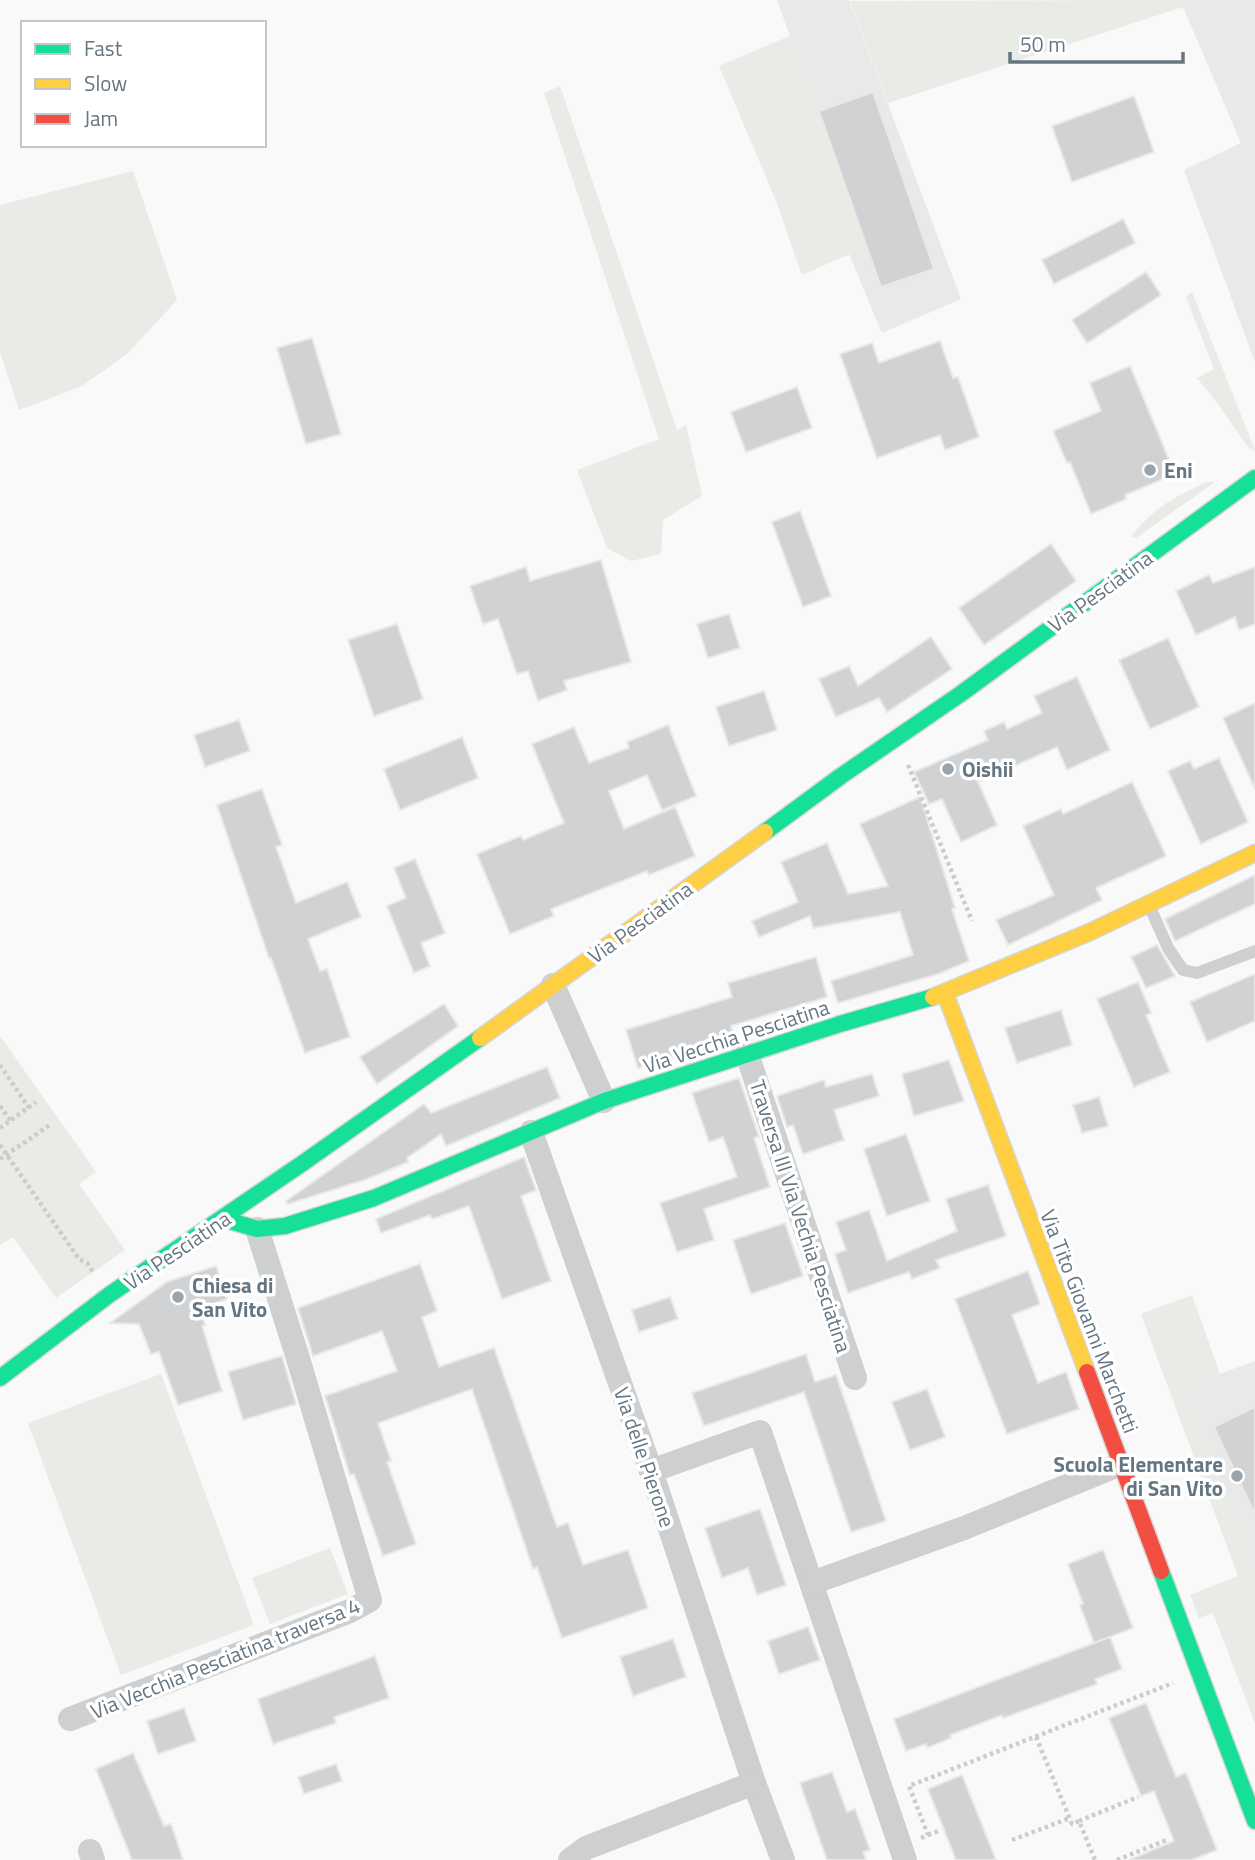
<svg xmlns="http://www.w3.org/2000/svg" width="1255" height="1860" font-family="'Titillium Web',sans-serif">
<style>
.built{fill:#e8e9e9}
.green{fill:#e8ebe6}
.building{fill:#d0d2d3;stroke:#e8e8e8;stroke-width:2}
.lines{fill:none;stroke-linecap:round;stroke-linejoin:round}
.fast-casing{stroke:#d5d6d7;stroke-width:19}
.slow-casing{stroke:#d5d6d7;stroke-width:19}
.jam-casing{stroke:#d5d6d7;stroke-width:19}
.path{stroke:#cbcccd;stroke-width:4.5;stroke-dasharray:3.5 3.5;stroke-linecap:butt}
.lane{stroke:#cecfd0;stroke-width:12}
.street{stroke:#cecfd0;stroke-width:24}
.fast{stroke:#16e098;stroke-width:16}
.slow{stroke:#ffcf43;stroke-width:16}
.jam{stroke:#f24e42;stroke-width:16}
.poi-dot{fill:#99a4ac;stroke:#fff;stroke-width:2.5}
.labels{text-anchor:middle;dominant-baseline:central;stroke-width:7;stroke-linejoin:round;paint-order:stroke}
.poi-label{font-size:21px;font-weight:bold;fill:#657683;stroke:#fff;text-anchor:start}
.street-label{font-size:21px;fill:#657683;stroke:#fff}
</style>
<rect width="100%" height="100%" fill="#f9f9f9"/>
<g class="built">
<path d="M777 0H849L961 299 882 333 849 254 866 247Z"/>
<path d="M1180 0H1255V362L1184 170 1241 143Z"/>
<path d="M1255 1361V1565L1184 1387Z"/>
</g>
<g class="green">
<path d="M1180 0 1183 7 888 103 850 1Z"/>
<path d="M790 36 866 247 802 275 776 201 719 66Z"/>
<path d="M560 86 677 430 686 425 702 496 663 520 661 554 631 561 607 548 577 470 659 439 544 93Z"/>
<path d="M133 171 177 300 127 354 82 386 19 410 0 352V205Z"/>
<path d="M1192 292 1255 450V451L1248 447 1215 400 1197 378 1214 369 1186 297Z"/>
<path d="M1207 482H1215L1136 538 1131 537C1153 508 1174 497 1207 482Z"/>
<path d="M0 1036 96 1172 79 1184 125 1250 56 1298 13 1237 0 1245Z"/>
<path d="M1192 1295 1220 1374 1185 1387 1255 1565V1723L1213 1613 1199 1618 1190 1595 1238 1576 1141 1314Z"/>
<path d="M161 1374 254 1625 121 1675 28 1423Z"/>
<path d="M330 1548 348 1594 270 1624 252 1578Z"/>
</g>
<g class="building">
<path d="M873 92 934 269 881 287 819 111Z"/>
<path d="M1134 96 1154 152 1072 182 1052 126Z"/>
<path d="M1123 219 1135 243 1054 284 1042 260Z"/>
<path d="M1146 272 1161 295 1087 343 1072 320Z"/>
<path d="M312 338 341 434 306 444 277 348Z"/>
<path d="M940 341 953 378 958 377 979 437 945 450 940 435 877 458 840 354 872 343 879 363Z"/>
<path d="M1130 366 1175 474 1125 495 1126 499 1091 514 1070 462 1067 463 1053 431 1101 411 1090 383Z"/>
<path d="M797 387 812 428 746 452 731 412Z"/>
<path d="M800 511 831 596 803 607 772 522Z"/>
<path d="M1051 544 1076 581 984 645 959 608Z"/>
<path d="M601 560 631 662 564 681 567 690 538 701 528 671 517 674 498 619 483 624 470 586 526 567 530 581Z"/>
<path d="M1255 567V624L1239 630 1235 617 1196 635 1176 591 1209 575 1213 583Z"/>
<path d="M729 614 740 648 708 658 697 624Z"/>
<path d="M397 624 423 699 374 716 348 640Z"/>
<path d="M931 637 952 669 887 712 879 698 836 717 819 679 849 666 858 686Z"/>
<path d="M1168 638 1199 707 1150 729 1119 660Z"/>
<path d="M1077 677 1110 750 1067 770 1057 747 978 782 997 825 961 842 942 799 929 804 914 772 988 740 984 731 1004 722 1007 729 1042 713 1034 696Z"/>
<path d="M764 691 777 730 729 746 716 707Z"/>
<path d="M1255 703V789L1223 718Z"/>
<path d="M239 720 250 751 205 767 194 735Z"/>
<path d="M668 725 696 796 662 810 647 775 609 791 624 829 675 807 695 856 649 875 647 871 551 909 554 916 510 934 477 854 521 836 523 840 564 823 532 744 574 727 589 763 629 748 627 742Z"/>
<path d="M462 737 478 778 400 810 384 769Z"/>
<path d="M1219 758 1248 822 1201 844 1168 771 1190 761 1194 769Z"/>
<path d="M1132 782 1166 856 1096 888 1102 900 1008 945 996 920 1054 895 1023 826 1061 809 1063 814Z"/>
<path d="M262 789 282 845 276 847 296 903 347 882 361 917 308 939 320 971 327 969 350 1037 305 1053 271 958H269L217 805Z"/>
<path d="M920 797 955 908 952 909 969 961 938 974 838 1003 831 981 913 955 900 912 813 928 810 916 759 937 752 921 798 902 781 862 827 843 848 894 888 886 860 824Z"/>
<path d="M415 859 445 933 421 943 430 966 414 973 387 906 406 898 394 868Z"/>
<path d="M1255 875V904L1175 941 1165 919Z"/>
<path d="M1157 945 1175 976 1146 988 1131 957Z"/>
<path d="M816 957 827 997 731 1026 734 1037 638 1068 626 1030 732 997 728 983Z"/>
<path d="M1255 974V1021L1207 1042 1190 1002Z"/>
<path d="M1138 982 1151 1013 1146 1015 1170 1072 1134 1087 1097 999Z"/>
<path d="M444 1004 458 1026 377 1084 360 1057Z"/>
<path d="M1061 1010 1072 1045 1017 1063 1005 1028Z"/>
<path d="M949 1060 964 1101 914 1116 902 1074Z"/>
<path d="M547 1067 560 1098 446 1146 441 1134 407 1158 408 1162 367 1179 288 1204 286 1201 424 1104 431 1113Z"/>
<path d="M872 1074 879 1096 834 1110 844 1140 803 1154 793 1125 787 1127 777 1096 824 1080 826 1087Z"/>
<path d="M739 1078 759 1137 754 1138 770 1187 704 1209 714 1240 677 1252 660 1203 737 1177 723 1137 709 1142 692 1093Z"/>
<path d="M1099 1097 1108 1126 1082 1133 1073 1105Z"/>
<path d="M906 1134 930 1201 887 1216 864 1149Z"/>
<path d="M524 1157 536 1190 521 1196 551 1281 502 1299 469 1206 432 1219 430 1215 381 1233 376 1219Z"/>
<path d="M988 1185 1006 1236 936 1260 940 1268 912 1279 909 1272 848 1293 835 1254 846 1250 836 1222 869 1210 887 1261 957 1231 946 1199Z"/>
<path d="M785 1223 803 1276 751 1294 733 1240Z"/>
<path d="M420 1264 437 1311 422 1317 439 1367 494 1348 557 1527 568 1523 583 1565 628 1550 648 1608 562 1638 537 1567 533 1569 472 1389 378 1423 391 1461 387 1462 416 1544 383 1556 354 1474 350 1475 325 1396 397 1371 382 1331 313 1356 298 1308Z"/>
<path d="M216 1266 227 1299 200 1309 205 1325 202 1326 222 1391 178 1405 159 1352 151 1354 139 1324 110 1323 167 1282Z"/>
<path d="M1028 1271 1040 1304 1012 1315 1038 1383 1066 1372 1079 1409 1007 1434 955 1299Z"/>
<path d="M670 1297 678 1319 639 1332 632 1310Z"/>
<path d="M806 1354 815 1382 836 1375 886 1521 851 1532 804 1392 704 1426 692 1393Z"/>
<path d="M282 1356 296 1404 243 1420 228 1372Z"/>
<path d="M927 1389 945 1437 910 1450 892 1402Z"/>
<path d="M1255 1407V1514L1214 1427Z"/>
<path d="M760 1509 786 1585 757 1595 748 1568 722 1578 705 1528Z"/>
<path d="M1103 1550 1133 1628 1094 1643 1080 1605 1083 1604 1068 1564Z"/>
<path d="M808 1627 820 1660 779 1674 768 1641Z"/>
<path d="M1110 1637 1122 1669 1095 1679 1097 1684 1003 1718 1002 1715 950 1735 951 1738 927 1748 926 1744 906 1751 894 1719Z"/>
<path d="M673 1639 686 1677 633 1696 620 1657Z"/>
<path d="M375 1656 389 1698 334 1717 336 1723 273 1744 258 1699Z"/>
<path d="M1146 1703 1176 1777 1186 1773 1217 1850 1191 1860H1129L1174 1841 1154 1791 1141 1796 1109 1718Z"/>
<path d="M184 1708 196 1741 158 1754 147 1721Z"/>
<path d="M133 1753 164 1826 171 1824 183 1860H132L96 1769Z"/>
<path d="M336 1764 342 1781 304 1794 298 1777Z"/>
<path d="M832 1772 847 1812 855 1809 870 1850 863 1852 866 1860H827L800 1783Z"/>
<path d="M962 1775 996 1860H956L928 1789Z"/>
</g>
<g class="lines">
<g class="fast-casing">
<g id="fast">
<path d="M765 832 841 776 962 693 1255 478"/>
<path d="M223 1219 257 1229 285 1226 374 1198 604 1101 840 1024 933 997"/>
<path d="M0 1378 109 1295 303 1163 480 1038"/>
<path d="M1161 1571 1255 1821"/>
</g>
</g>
<g class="slow-casing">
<g id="slow">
<path d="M945 993 1087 1372"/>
<path d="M933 997 1090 932 1255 853"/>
<path d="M480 1038 765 832"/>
</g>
</g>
<g class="jam-casing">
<path id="jam" d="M1087 1372 1161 1571"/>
</g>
<g class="path">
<path d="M908 765 972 921"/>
<path d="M0 1065 29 1108"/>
<path d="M0 1106 11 1121"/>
<path d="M0 1128 36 1102"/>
<path d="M0 1145 79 1259 87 1263 93 1272"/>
<path d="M0 1159 50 1125"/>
<path d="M1036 1737 1072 1824 1079 1821 1095 1860"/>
<path d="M1079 1821 1138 1797"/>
<path d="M928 1835 939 1831"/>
<path d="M921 1838 928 1835 909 1786 1173 1683"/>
<path d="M1012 1840 1070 1818"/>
<path d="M1117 1860 1169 1839"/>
</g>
<path class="lane" d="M1149 905 1168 948 1183 970 1197 973 1255 951"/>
<g class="street">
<path d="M553 985 604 1101"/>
<path d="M747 1054 855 1378"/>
<path d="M531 1132 651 1471 754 1783 783 1860"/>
<path d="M651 1471 760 1432 905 1860"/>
<path d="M812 1583 964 1528 1121 1464"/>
<path d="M70 1719 350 1611 370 1600 297 1355 257 1229"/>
<path d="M90 1851 93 1860"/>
<path d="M570 1860 586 1848 754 1783"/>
</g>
<use href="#fast" class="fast"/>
<use href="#slow" class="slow"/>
<use href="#jam" class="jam"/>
</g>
<g class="poi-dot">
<circle cx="1150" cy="470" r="7"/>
<circle cx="948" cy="769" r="7"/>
<circle cx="178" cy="1297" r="7"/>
<circle cx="1237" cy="1476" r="7"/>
</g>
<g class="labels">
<g class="poi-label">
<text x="1164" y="470">Eni</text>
<text x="962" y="769">Oishii</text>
<text x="192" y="1285">Chiesa di<tspan x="192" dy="24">San Vito</tspan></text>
<text x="1223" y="1464" text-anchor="end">Scuola Elementare<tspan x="1223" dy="24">di San Vito</tspan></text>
</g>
<g class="street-label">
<text transform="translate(1100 591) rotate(-36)">Via Pesciatina</text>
<text transform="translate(640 922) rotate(-36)">Via Pesciatina</text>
<text transform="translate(736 1036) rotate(-18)">Via Vecchia Pesciatina</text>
<text transform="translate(801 1216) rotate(72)">Traversa III Via Vechia Pesciatina</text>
<text transform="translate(177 1250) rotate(-34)">Via Pesciatina</text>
<text transform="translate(1090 1321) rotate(69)">Via Tito Giovanni Marchetti</text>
<text transform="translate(645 1457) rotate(71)">Via delle Pierone</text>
<text transform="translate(225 1658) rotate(-22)">Via Vecchia Pesciatina traversa 4</text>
</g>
</g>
<rect x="21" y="21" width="245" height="126" fill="#ffffff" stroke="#c1c8cd" stroke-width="2"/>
<rect x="35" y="44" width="35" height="10" fill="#16e098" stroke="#c1c8cd" stroke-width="2"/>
<text x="84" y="56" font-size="21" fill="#657683">Fast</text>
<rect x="35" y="79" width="35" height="10" fill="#ffcf43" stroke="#c1c8cd" stroke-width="2"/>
<text x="84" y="91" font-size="21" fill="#657683">Slow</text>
<rect x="35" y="114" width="35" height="10" fill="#f24e42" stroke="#c1c8cd" stroke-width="2"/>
<text x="84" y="126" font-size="21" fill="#657683">Jam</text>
<path d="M1010 52v10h173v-10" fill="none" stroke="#657683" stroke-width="3.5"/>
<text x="1020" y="52" font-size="21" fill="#657683" stroke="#ffffff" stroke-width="5" paint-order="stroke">50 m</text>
</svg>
